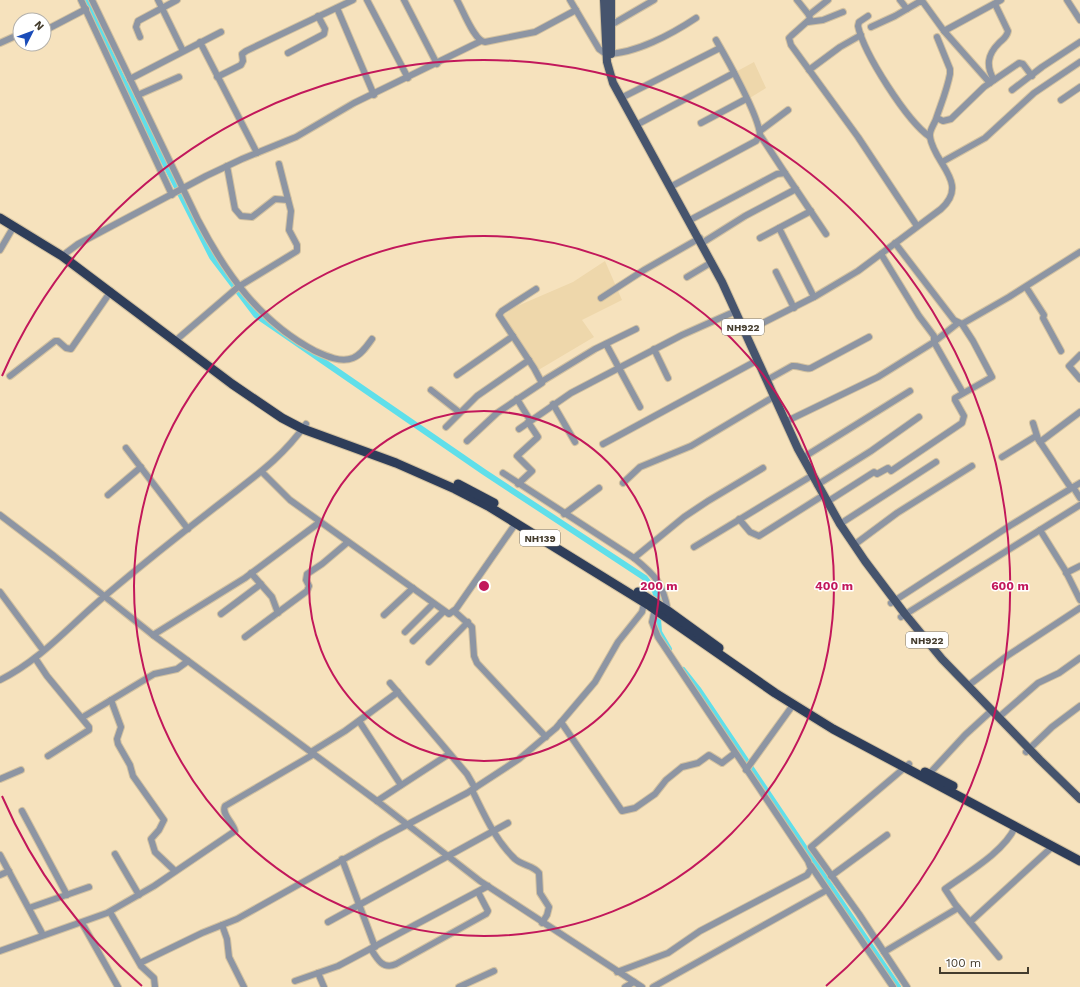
<svg xmlns="http://www.w3.org/2000/svg" width="1080" height="987" font-family="'Work Sans',sans-serif">
<style>
.built{fill:#eed7ab}
.lines{fill:none;stroke-linecap:round;stroke-linejoin:round}
.canal{stroke:#5fdfea;stroke-width:6}
.minor-casing{stroke:#d2c1a0;stroke-width:8}
.major-casing{stroke:#d2c1a0;stroke-width:10}
.highway-casing{stroke:#d2c1a0;stroke-width:11}
.minor{stroke:#8d95a3;stroke-width:6}
.major{stroke:#46546d;stroke-width:8}
.highway{stroke:#2e3d59;stroke-width:9}
.ring{fill:none;stroke:#c2185b;stroke-width:2}
.labels{text-anchor:middle;dominant-baseline:central;stroke-width:3;stroke-linejoin:round;paint-order:stroke}
.shield{fill:#fff;stroke:#7c766c;stroke-width:1}
.shield-label{font-size:10px;font-weight:bold;fill:#443c2d}
.centre{fill:#c2185b;stroke:#fff;stroke-width:2}
.ring-label{font-size:12px;text-anchor:middle;font-weight:bold;fill:#c2185b;stroke:#fff;stroke-width:3;stroke-linejoin:round;paint-order:stroke}
</style>
<rect width="100%" height="100%" fill="#f6e2bd"/>
<g class="built">
<path d="M754 62 766 88 745 101 732 74Z"/>
<path d="M605 261 622 300 582 320 594 337 535 372 498 319 515 307 573 282Z"/>
</g>
<g class="lines">
<g class="canal">
<path d="M85 0 120 74 212 257 256 315 484 472 645 578 655 591 659 604"/>
<path d="M658 619 659 632 669 649"/>
<path d="M683 670 698 689 898 987"/>
</g>
<g class="minor-casing">
<g id="minor">
<path d="M81 0 172 195"/>
<path d="M92 0 198 220C226 274 260 322 315 351 326 356 341 363 353 358 361 355 367 346 372 339"/>
<path d="M158 0 183 51"/>
<path d="M367 0 408 78"/>
<path d="M404 0 437 64"/>
<path d="M457 0C463 10 474 41 485 42L535 32 576 10"/>
<path d="M570 0 599 49 606 54C635 54 672 34 696 18"/>
<path d="M797 0 809 15 810 19 791 36 789 38 791 45 858 137 917 226"/>
<path d="M900 0 907 9"/>
<path d="M1067 0 1080 20"/>
<path d="M337 8 374 95"/>
<path d="M809 15 828 0"/>
<path d="M868 16 859 22 858 26C864 54 907 121 930 137"/>
<path d="M808 22 823 20 843 12"/>
<path d="M611 25 654 0"/>
<path d="M871 27 895 16 919 2H923L944 31 990 83"/>
<path d="M44 31 86 9"/>
<path d="M944 31 1001 0"/>
<path d="M140 37 136 27 138 21 177 0"/>
<path d="M200 42 257 153"/>
<path d="M0 43 20 34"/>
<path d="M288 53 324 34 325 29 318 16"/>
<path d="M809 70 840 47 861 35"/>
<path d="M217 77 241 65 243 61 242 54 246 51 353 0"/>
<path d="M130 79 221 32"/>
<path d="M994 80C986 66 987 55 999 43 1003 39 1007 37 1008 31L995 4"/>
<path d="M1012 90 1042 67 1080 42"/>
<path d="M138 95 179 77"/>
<path d="M625 96 720 48"/>
<path d="M1061 100 1080 87"/>
<path d="M937 118 943 121 951 119 984 87 1019 63 1023 64 1032 76"/>
<path d="M640 123 734 73"/>
<path d="M701 123 746 99"/>
<path d="M760 131 788 110"/>
<path d="M760 135 785 173"/>
<path d="M942 162 985 138 1034 93 1080 62"/>
<path d="M227 166 234 204 235 209 241 216 252 217 275 199 288 200"/>
<path d="M674 185 756 141 760 135C759 116 727 59 716 40"/>
<path d="M690 220 777 174 785 173 826 234"/>
<path d="M779 228 814 297"/>
<path d="M760 238 811 211"/>
<path d="M702 243 745 216 796 189"/>
<path d="M895 243 954 320 962 324 1009 297 1080 252"/>
<path d="M0 250 14 226"/>
<path d="M66 253 78 244 206 176 242 159 296 137 354 103 481 41"/>
<path d="M881 254 919 316 934 336V342L963 393"/>
<path d="M776 272 794 308"/>
<path d="M687 277 712 262"/>
<path d="M1026 287 1044 315 1043 318 1061 351"/>
<path d="M601 298 644 270 700 238"/>
<path d="M745 332 816 296 858 271 941 209C970 183 934 164 930 137 929 130 934 125 936 119 941 104 947 90 950 74V69L937 37"/>
<path d="M175 341 238 287 297 251V245L289 230 291 211 279 164"/>
<path d="M606 344 640 407"/>
<path d="M654 349 668 378"/>
<path d="M1080 355 1069 366 1080 379"/>
<path d="M457 375 513 336"/>
<path d="M10 376 55 341H58L66 348 71 349 111 291"/>
<path d="M767 380 792 366C799 365 804 370 811 368L869 337"/>
<path d="M541 382 595 349 636 329"/>
<path d="M431 390 459 412"/>
<path d="M517 399 530 420"/>
<path d="M553 404 575 442"/>
<path d="M787 421 878 377 934 342 958 323"/>
<path d="M1033 423 1038 439 1071 488"/>
<path d="M446 427 477 396 529 360"/>
<path d="M519 429 571 393 682 335 736 311"/>
<path d="M467 441 497 413 542 383 534 368 499 315 502 311 536 289"/>
<path d="M1040 442 1080 412"/>
<path d="M603 444 758 360"/>
<path d="M126 448 188 529"/>
<path d="M804 457 910 391"/>
<path d="M1002 457 1036 436"/>
<path d="M262 472 290 500 449 614 456 609 516 523"/>
<path d="M503 473 634 558C655 575 663 583 668 611"/>
<path d="M623 483 640 467 691 446 775 396"/>
<path d="M518 484 532 471 517 456 538 437 528 422"/>
<path d="M817 485 871 451 919 417"/>
<path d="M1073 487 1080 498"/>
<path d="M108 495 141 467"/>
<path d="M827 502 874 472 877 474 888 468 891 471 962 423 964 416 955 400V398L992 377 973 341 962 324"/>
<path d="M564 514 599 488"/>
<path d="M0 515 54 556 153 635 377 801 480 881 642 987"/>
<path d="M739 519 750 532 759 536 819 498"/>
<path d="M840 524 936 462"/>
<path d="M1040 530 1065 570 1080 600"/>
<path d="M854 545 897 513 972 466"/>
<path d="M694 547 808 478"/>
<path d="M634 558 684 517 708 501 763 468"/>
<path d="M251 573 272 597 278 613"/>
<path d="M1066 573 1080 566"/>
<path d="M0 592 43 650"/>
<path d="M891 603 1011 525 1080 483"/>
<path d="M454 611 472 627 474 656 477 663 546 737"/>
<path d="M221 614 261 584"/>
<path d="M384 615 413 588"/>
<path d="M901 617 1080 505"/>
<path d="M405 632 433 604"/>
<path d="M153 635 245 578 320 522"/>
<path d="M245 637 307 591 309 586 306 580 307 574 322 564 348 542"/>
<path d="M413 641 443 612"/>
<path d="M35 658 47 676 89 727V730L48 756"/>
<path d="M429 662 468 622"/>
<path d="M0 680C41 660 71 624 106 595 144 563 183 532 222 502 255 476 281 459 306 424"/>
<path d="M390 683 467 774 475 788"/>
<path d="M969 685 1007 656 1080 608"/>
<path d="M111 700 121 727 117 739 118 744 130 765 133 776 164 820 159 830 151 839 155 852 175 871"/>
<path d="M83 717 154 674 177 669 188 661"/>
<path d="M999 717 1038 683 1059 673 1080 658"/>
<path d="M359 721 401 785"/>
<path d="M561 722 622 811 635 808 655 794 666 780 682 767 698 763 709 755 722 763 735 753"/>
<path d="M311 752 345 731 398 692"/>
<path d="M1026 752 1052 727 1080 706"/>
<path d="M746 770 793 705"/>
<path d="M929 774 965 735 989 713"/>
<path d="M0 779 21 770"/>
<path d="M472 790C484 814 495 840 515 859 523 866 533 865 539 873L540 893 549 907 547 915 542 923"/>
<path d="M377 801 449 754"/>
<path d="M22 811 67 895"/>
<path d="M115 854 139 895"/>
<path d="M0 855 43 935"/>
<path d="M342 859 375 947"/>
<path d="M811 866 893 987"/>
<path d="M0 875 9 871"/>
<path d="M831 876 887 835"/>
<path d="M29 908 89 887"/>
<path d="M110 912 141 966 154 978 155 987"/>
<path d="M328 922 508 823"/>
<path d="M970 922 1052 847"/>
<path d="M82 923 118 987"/>
<path d="M222 925 227 939 229 957 244 987"/>
<path d="M371 949C377 959 383 970 396 964L486 914 488 911 478 892"/>
<path d="M0 951 107 913 154 886 235 831C233 822 221 814 225 806L314 754"/>
<path d="M884 952 958 908"/>
<path d="M999 957 955 904 945 889C967 873 1005 851 1015 827"/>
<path d="M140 963 202 933 237 919 380 839 467 793 519 759 556 728 595 682 618 642 642 612 645 600"/>
<path d="M617 972 668 953 700 931 807 875 811 869 808 861 658 637 652 622 655 609"/>
<path d="M318 973 324 987"/>
<path d="M295 981 338 966 488 886"/>
<path d="M459 987 494 971"/>
<path d="M625 987 634 982"/>
<path d="M653 987 827 890"/>
<path d="M907 987 859 914 811 847 909 764"/>
</g>
</g>
<g class="major-casing">
<g id="major">
<path d="M604 0 607 62 613 83 722 282 798 449 840 524 865 561 905 614 942 659 1040 760 1080 799"/>
<path d="M611 54V0"/>
</g>
</g>
<g class="highway-casing">
<g id="highway">
<path d="M0 218 62 256 232 384 282 418 303 429 396 463 455 489 488 506 650 606 775 693 833 729 1080 861"/>
<path d="M458 484 494 503"/>
<path d="M638 592 668 611 719 648"/>
<path d="M925 772 953 786"/>
</g>
</g>
<use href="#minor" class="minor"/>
<use href="#major" class="major"/>
<use href="#highway" class="highway"/>
</g>
<g class="ring">
<circle cx="484" cy="586" r="175"/>
<circle cx="484" cy="586" r="350"/>
<path d="M142 986A526 526 0 0 1 2 796M2 376A526 526 0 1 1 826 986"/>
</g>
<g class="labels">
<g class="shield">
<rect x="722" y="319" width="42" height="16" rx="3"/>
<rect x="520" y="530" width="40" height="16" rx="3"/>
<rect x="906" y="632" width="42" height="16" rx="3"/>
</g>
<g class="shield-label">
<text x="743" y="327">NH922</text>
<text x="540" y="538">NH139</text>
<text x="927" y="640">NH922</text>
</g>
</g>
<circle cx="484" cy="586" r="6" class="centre"/>
<g class="ring-label">
<text x="659" y="590">200 m</text>
<text x="834" y="590">400 m</text>
<text x="1010" y="590">600 m</text>
</g>
<g transform="translate(32 32) rotate(48)"><circle r="19" fill="#ffffff" stroke="#b4b1ab"/>
<path d="M0-3L7 15L0 10L-7 15Z" fill="#1a4cb9"/>
<text y="-6" font-size="11" font-weight="bold" text-anchor="middle" fill="#443c2d">N</text>
</g>
<path d="M940 967v6h88v-6" fill="none" stroke="#443c2d" stroke-width="2"/>
<text x="946" y="967" font-size="12" fill="#443c2d" stroke="#ffffff" stroke-width="3" paint-order="stroke">100 m</text>
</svg>
